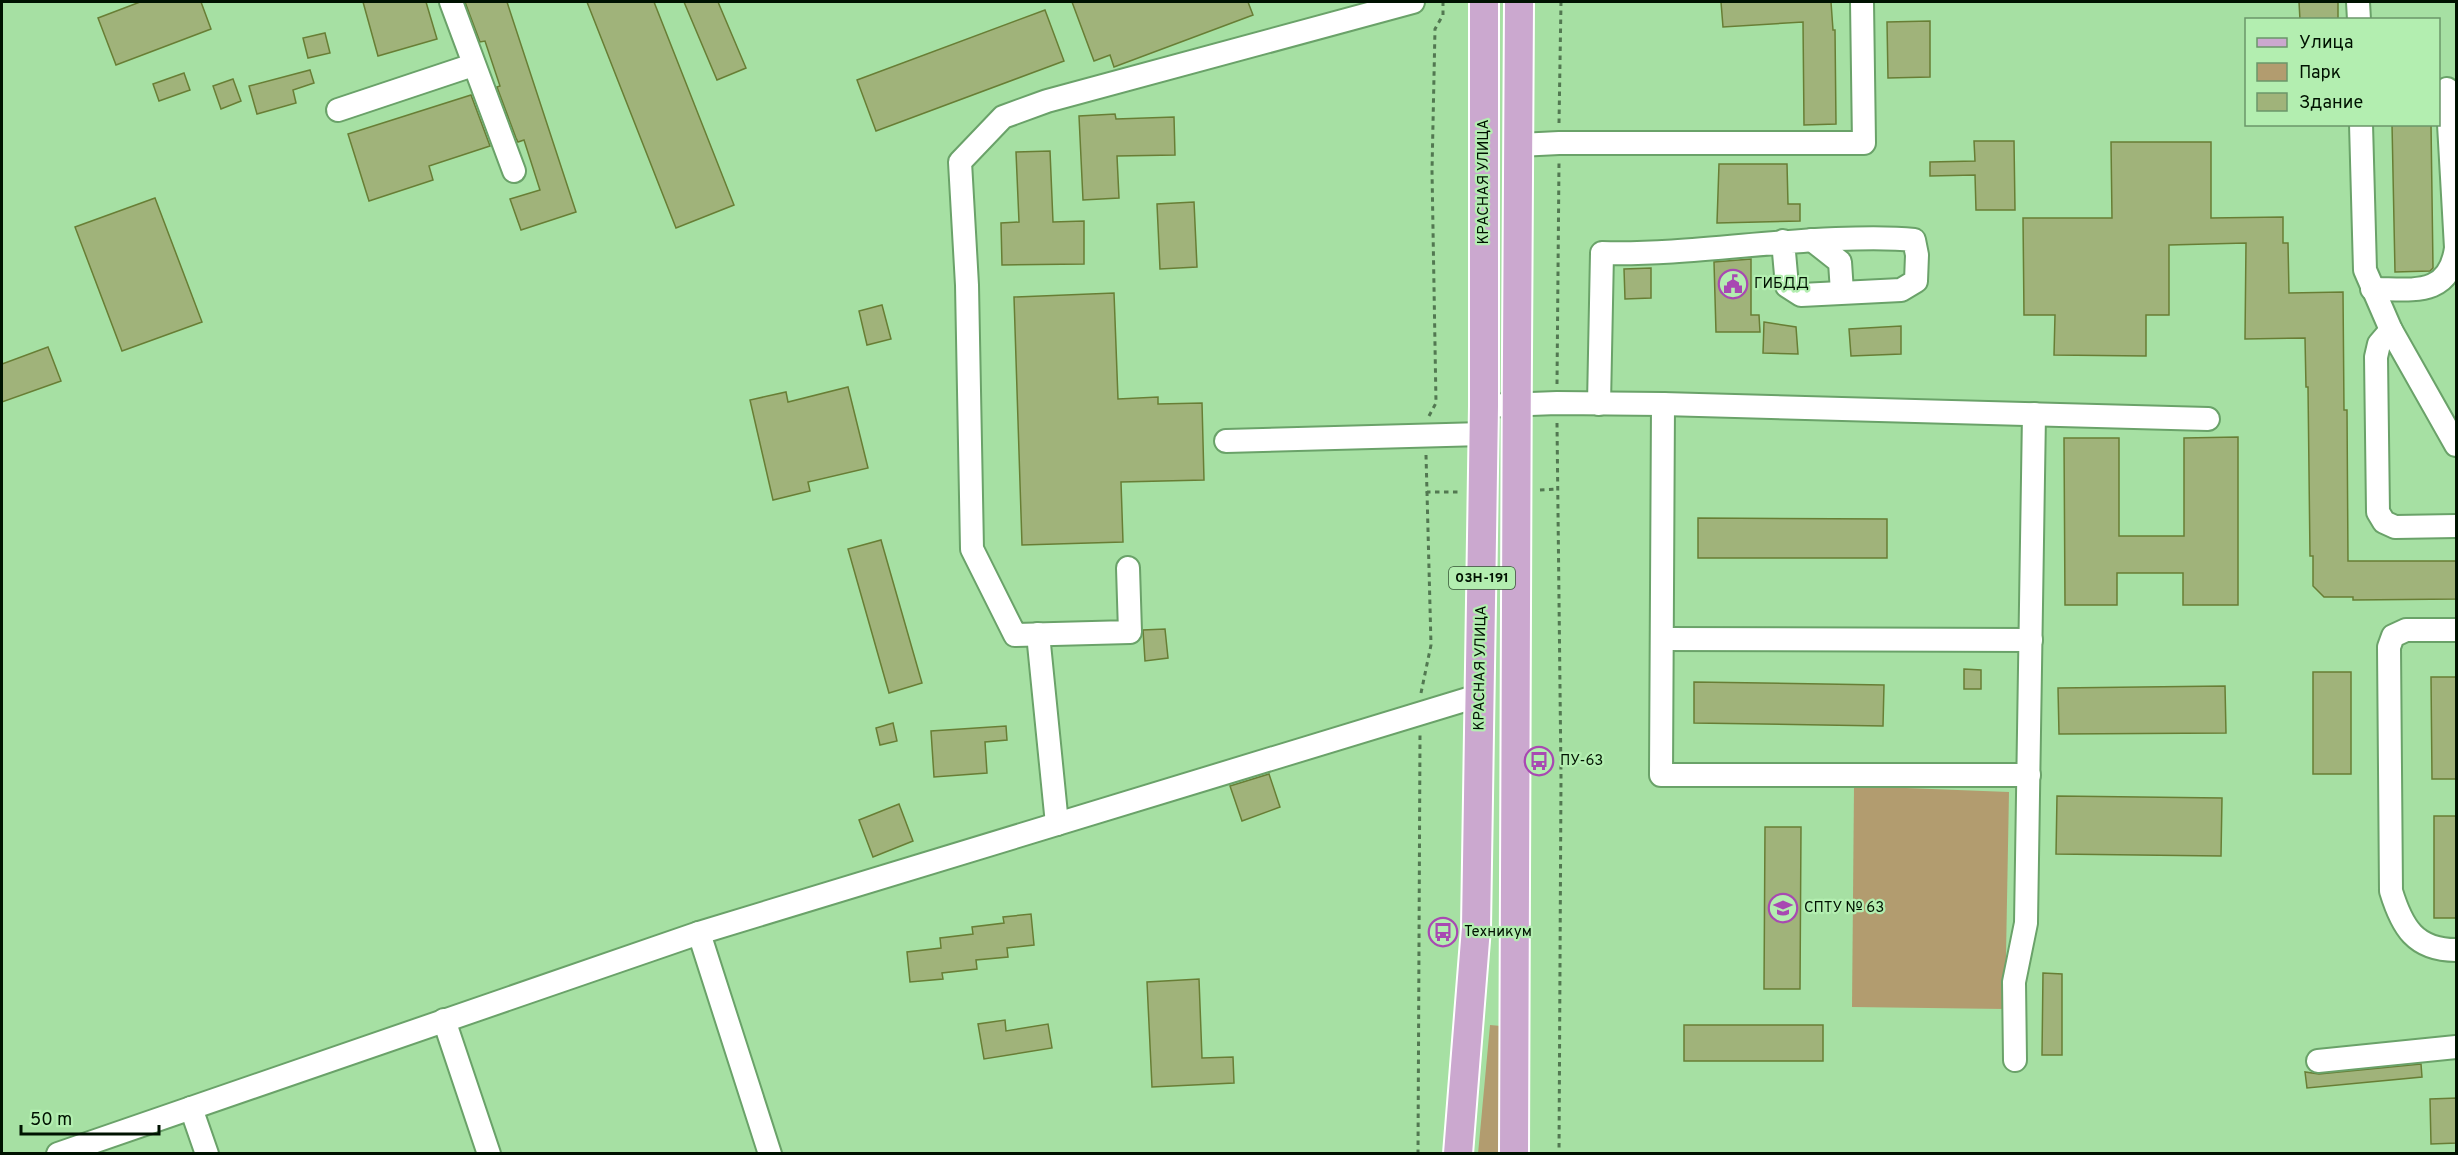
<svg xmlns="http://www.w3.org/2000/svg" width="2458" height="1155" font-family="Overpass,sans-serif">
<style>
.green{fill:#b29c6f}
.building{fill:#a0b37a;stroke:#687e35;stroke-width:1.5}
.lines{fill:none;stroke-linecap:round;stroke-linejoin:round}
.minor-casing{stroke:#6aa269;stroke-width:26}
.major-casing{stroke:#fff;stroke-width:32}
.path{stroke:#527851;stroke-width:3;stroke-dasharray:4.5 4.5;stroke-linecap:butt}
.minor{stroke:#fff;stroke-width:22}
.major{stroke:#cba8cf;stroke-width:28}
.labels{text-anchor:middle;dominant-baseline:central;stroke-width:4.5;stroke-linejoin:round;paint-order:stroke}
.shield{fill:#b3eeb0;stroke:#365436;stroke-width:1.5}
.shield-label{font-size:14px;font-weight:bold;fill:#001201}
.street-label{font-size:15px;fill:#001201;stroke:#b3eeb0}
.poi-label{font-size:15px;fill:#001201;stroke:#b3eeb0;text-anchor:start}
</style>
<rect width="100%" height="100%" fill="#a6e0a3"/>
<g class="green">
<path d="M1854 786 2009 792 2005 1009 1852 1007Z"/>
<path d="M1490 1025 1501 1026V1153L1478 1154Z"/>
</g>
<g class="building">
<path d="M140 2H201L211 29 116 65 98 18Z"/>
<path d="M363 2H426L437 39 378 56Z"/>
<path d="M465 2H507L576 212 521 230 510 199 540 190 524 140 518 142 516 138 497 87 500 86 485 41 480 42Z"/>
<path d="M587 2H654L734 205 676 228Z"/>
<path d="M684 2H718L746 68 717 80Z"/>
<path d="M1072 2H1248L1253 15 1114 67 1110 55 1094 61Z"/>
<path d="M1721 2H1831L1833 30H1835L1836 124 1804 125 1803 22 1723 27Z"/>
<path d="M2299 2H2338V20H2300Z"/>
<path d="M1045 10 1064 61 876 131 857 80Z"/>
<path d="M1930 21V77L1888 78 1887 22Z"/>
<path d="M325 33 330 53 308 58 303 38Z"/>
<path d="M310 70 314 83 293 90 296 103 257 114 249 86Z"/>
<path d="M184 73 190 90 159 101 153 84Z"/>
<path d="M233 79 241 101 221 109 213 86Z"/>
<path d="M471 95 490 146 429 166 433 180 369 201 348 134Z"/>
<path d="M1115 114 1116 119 1174 117 1175 155 1117 156 1119 198 1083 200 1079 116Z"/>
<path d="M2392 124H2431L2433 268 2430 271 2395 272Z"/>
<path d="M1974 141H2014L2015 210H1976L1975 175 1930 176V162L1975 161Z"/>
<path d="M2111 142H2211V218L2283 217V243H2288L2289 293 2343 292 2344 410H2347L2348 561H2457V599L2353 600V597H2324L2313 586V556H2310L2308 387H2306L2305 338 2245 339 2246 243 2169 245V315H2146V356L2054 355 2055 315H2024L2023 218H2112Z"/>
<path d="M1050 151 1053 222 1084 221V264L1002 265 1001 223 1019 222 1016 152Z"/>
<path d="M1719 164H1787L1788 204H1800V221L1717 223Z"/>
<path d="M155 198 202 322 122 351 75 227Z"/>
<path d="M1194 202 1197 267 1160 269 1157 204Z"/>
<path d="M1751 259V315H1759L1760 332H1716L1714 262Z"/>
<path d="M1651 268V298L1625 299 1624 269Z"/>
<path d="M1114 293 1118 399 1158 397V404L1202 403 1204 480 1121 482 1123 542 1022 545 1014 297Z"/>
<path d="M882 305 891 339 867 345 859 311Z"/>
<path d="M1764 322 1796 327 1798 354 1763 353Z"/>
<path d="M1901 326V354L1851 356 1849 329Z"/>
<path d="M48 347 61 381 2 402V364Z"/>
<path d="M848 387 868 468 808 482 810 491 773 500 750 400 786 392 788 402Z"/>
<path d="M2238 437V605H2183V573H2117V605H2065L2064 438H2119V536H2184V438Z"/>
<path d="M1698 518 1887 519V558H1698Z"/>
<path d="M881 540 922 683 889 693 848 549Z"/>
<path d="M1165 629 1168 658 1145 661 1143 630Z"/>
<path d="M1964 669 1981 670V689H1964Z"/>
<rect x="2313" y="672" width="38" height="102"/>
<path d="M2431 677H2457V779H2432Z"/>
<path d="M1694 682 1884 685 1883 726 1694 723Z"/>
<path d="M2225 686 2226 733 2059 734 2058 688Z"/>
<path d="M893 723 897 741 880 745 876 728Z"/>
<path d="M1006 726 1007 740 985 742 987 773 934 777 931 731Z"/>
<path d="M1269 774 1280 807 1242 821 1230 786Z"/>
<path d="M2057 796 2222 798 2221 856 2056 854Z"/>
<path d="M899 804 913 841 873 857 859 820Z"/>
<rect x="2434" y="816" width="23" height="102"/>
<path d="M1765 827H1801L1800 989H1764Z"/>
<path d="M1031 914 1034 945 1007 948 1008 957 976 960 977 969 942 973 943 979 910 982 907 952 941 948 940 938 973 934 972 927 1004 923 1003 917Z"/>
<path d="M2043 973 2062 974V1055H2042Z"/>
<path d="M1199 979 1202 1058 1233 1057 1234 1083 1152 1087 1147 982Z"/>
<path d="M1005 1020 1006 1031 1048 1024 1052 1048 984 1059 978 1024Z"/>
<rect x="1684" y="1025" width="139" height="36"/>
<path d="M2421 1064 2422 1077 2307 1088 2305 1072 2319 1074Z"/>
<path d="M2457 1098V1143L2431 1144 2430 1099Z"/>
</g>
<g class="lines">
<g class="minor-casing">
<g id="minor">
<path d="M451 2 514 171"/>
<path d="M2358 2 2359 20"/>
<path d="M338 110 473 65"/>
<path d="M2361 124 2365 270 2391 330 2456 445"/>
<path d="M1518 145 1559 143H1864L1862 2"/>
<path d="M1812 240 1840 262 1842 292"/>
<path d="M2372 289C2412 289 2449 298 2456 248L2447 89"/>
<path d="M2391 330 2379 344 2376 357 2378 512 2384 522 2395 527 2456 526"/>
<path d="M1599 404 1602 253C1680 255 1758 242 1836 239 1862 238 1888 237 1914 240L1917 255 1916 281 1901 290 1801 295 1787 286 1783 241"/>
<path d="M1663 404 1661 775H2029"/>
<path d="M1484 406 1557 403 1663 404 2208 419"/>
<path d="M1226 441 1483 434"/>
<path d="M1128 568 1130 632 1015 635 972 549 967 285 960 162 1003 117 1047 101 1413 2"/>
<path d="M2456 630H2406L2393 636 2389 647 2391 891C2402 927 2415 950 2456 950"/>
<path d="M1038 634 1057 824"/>
<path d="M1662 639 2031 640"/>
<path d="M699 933 770 1154"/>
<path d="M444 1020 489 1154"/>
<path d="M2015 1060 2014 982 2026 923 2034 414"/>
<path d="M2318 1061 2456 1047"/>
<path d="M191 1108 207 1154"/>
<path d="M58 1154 699 933 1481 695"/>
</g>
</g>
<g class="major-casing">
<g id="major">
<path d="M1458 1154 1476 928 1484 406V2"/>
<path d="M1514 1154C1516 769 1516 386 1519 2"/>
</g>
</g>
<g class="path">
<path d="M1559 123 1561 2"/>
<path d="M1557 384 1559 162"/>
<path d="M1429 416 1436 403 1432 171 1435 29 1443 15V2"/>
<path d="M1557 423 1561 776 1559 1154"/>
<path d="M1426 455 1427 492H1461"/>
<path d="M1540 490 1558 489"/>
<path d="M1421 693 1431 645 1427 492"/>
<path d="M1418 1154 1420 735"/>
</g>
<use href="#minor" class="minor"/>
<use href="#major" class="major"/>
</g>
<defs>
<g id="civic-ring" transform="scale(1.5)"><circle r="9.5" fill="#b3eeb0" stroke="#a849b2" stroke-width="1.5"/><path d="M-.6-6.5H3V-4.5H.6V-3L4-1V1h2V6H-6V1h2V-1L-.6-3ZM-1.2 2.5V6h2.4V2.5Z" fill="#a849b2"/></g>
<g id="bus-ring" transform="scale(1.5)"><circle r="9.5" fill="#b3eeb0" stroke="#a849b2" stroke-width="1.5"/><path d="M-5-6H5V4H4V6H2V4H-2V6H-4V4H-5ZM-3.5-4V0h7V-4ZM-3.5 1.2v1.5H-2V1.2ZM2 1.2v1.5H3.5V1.2Z" fill="#a849b2"/></g>
<g id="university-ring" transform="scale(1.5)"><circle r="9.5" fill="#b3eeb0" stroke="#a849b2" stroke-width="1.5"/><path d="M0-5L7-2L0 1L-7-2ZM-4 1L0 2.5L4 1V4Q0 6-4 4Z" fill="#a849b2"/></g>
</defs>
<g fill-rule="evenodd">
<use href="#civic-ring" x="1733" y="284"/>
<use href="#bus-ring" x="1539" y="761"/>
<use href="#university-ring" x="1783" y="908"/>
<use href="#bus-ring" x="1443" y="932"/>
</g>
<g class="labels">
<rect class="shield" x="1449" y="567" width="66" height="22" rx="4.5"/>
<g class="shield-label">
<text x="1482" y="578">03Н-191</text>
</g>
<g class="street-label">
<text transform="translate(1484 182) rotate(-90)">КРАСНАЯ УЛИЦА</text>
<text transform="translate(1481 668) rotate(-89)">КРАСНАЯ УЛИЦА</text>
</g>
<g class="poi-label">
<text x="1754" y="284">ГИБДД</text>
<text x="1560" y="761">ПУ-63</text>
<text x="1804" y="908">СПТУ № 63</text>
<text x="1464" y="932">Техникум</text>
</g>
</g>
<rect width="2458" height="1155" fill="none" stroke="#001201" stroke-width="6"/>
<rect x="2245" y="18" width="195" height="108" fill="#b3eeb0" stroke="#6b966a" stroke-width="1.5"/>
<rect x="2257" y="38" width="30" height="9" fill="#cba8cf" stroke="#6b966a" stroke-width="1.5"/>
<text x="2299" y="48" font-size="18" fill="#001201">Улица</text>
<rect x="2257" y="63" width="30" height="18" fill="#b29c6f" stroke="#6b966a" stroke-width="1.5"/>
<text x="2299" y="78" font-size="18" fill="#001201">Парк</text>
<rect x="2257" y="93" width="30" height="18" fill="#a0b37a" stroke="#6b966a" stroke-width="1.5"/>
<text x="2299" y="108" font-size="18" fill="#001201">Здание</text>
<path d="M21 1125v9h138v-9" fill="none" stroke="#001201" stroke-width="3"/>
<text x="30" y="1125" font-size="18" fill="#001201" stroke="#b3eeb0" stroke-width="4.5" paint-order="stroke">50 m</text>
</svg>
